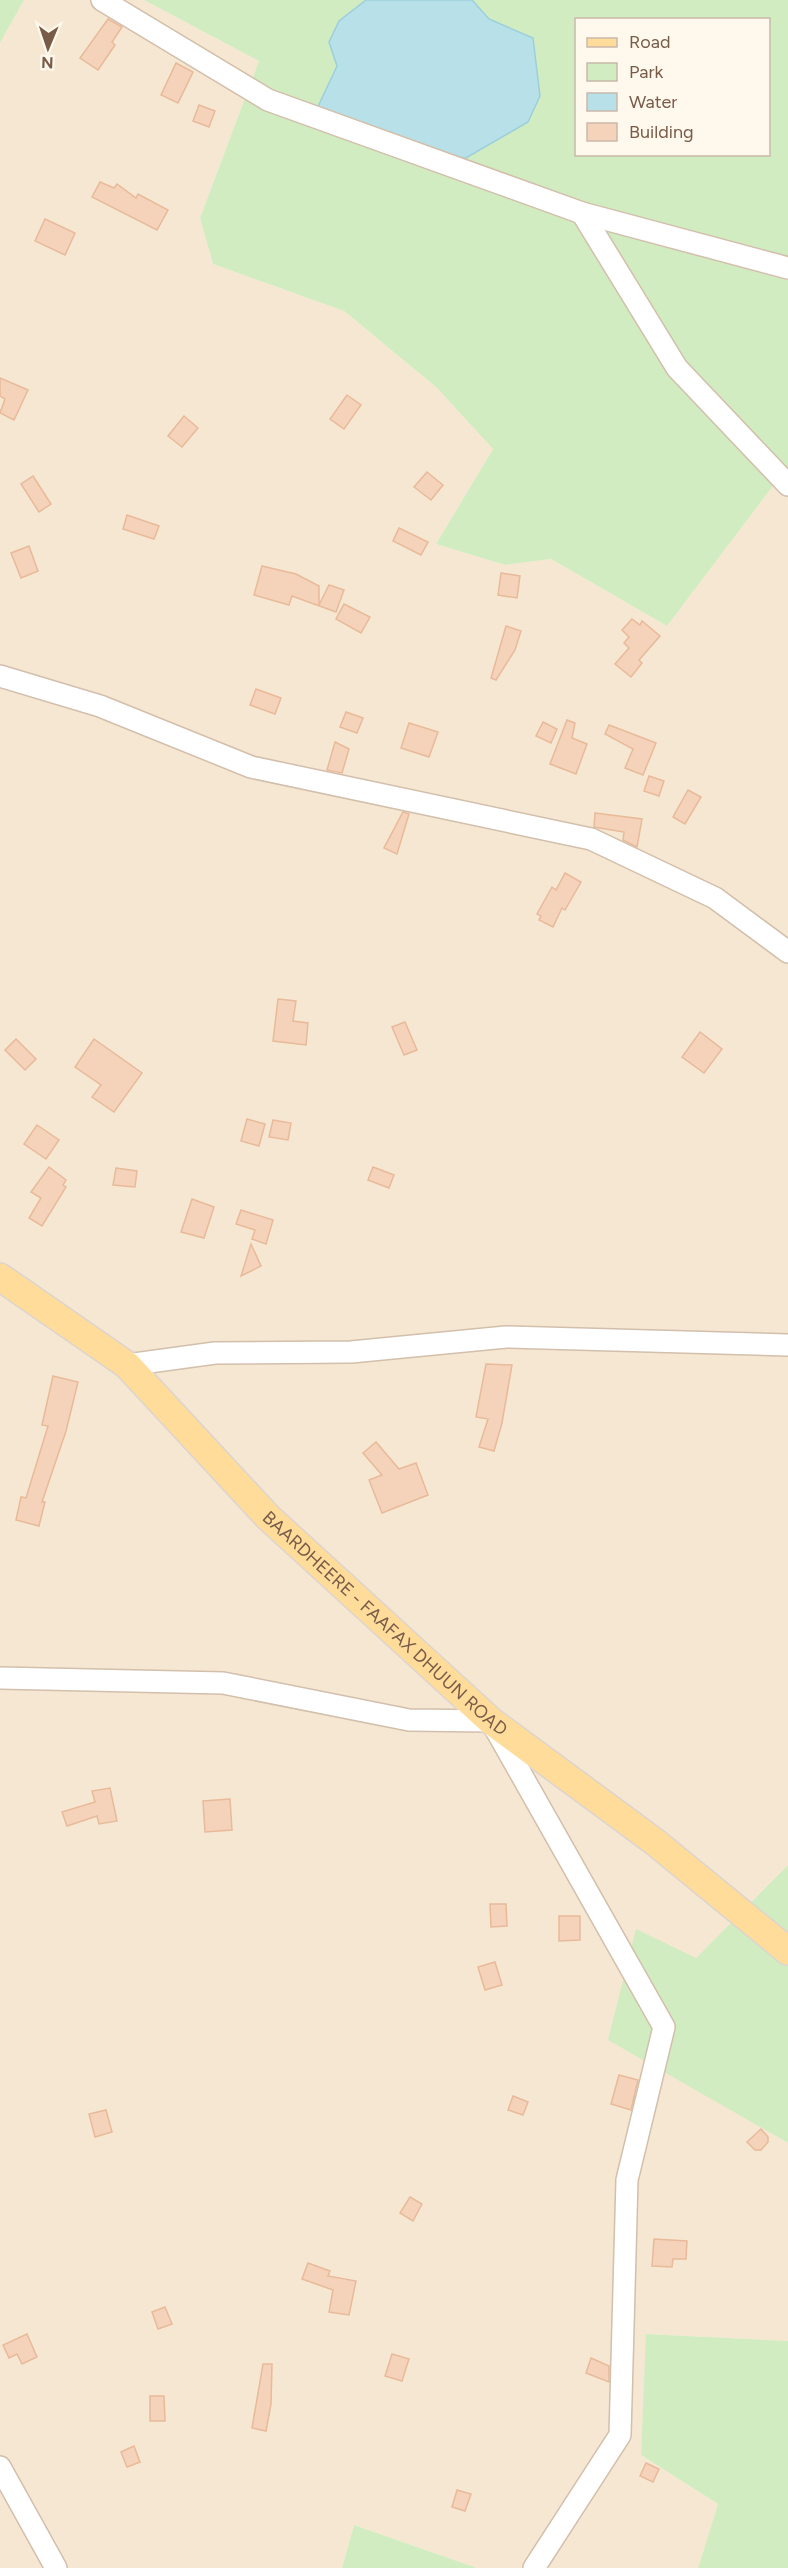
<svg xmlns="http://www.w3.org/2000/svg" width="788" height="2568" font-family="Figtree,sans-serif">
<style>
.residential{fill:#f6e7d2}
.green{fill:#d2ecc2;fill-rule:evenodd}
.water{fill:#b7e0e8;stroke:#9dcfdb;stroke-width:1.5}
.building{fill:#f5d3ba;stroke:#e8ba9a;stroke-width:1.5}
.lines{fill:none;stroke-linecap:round;stroke-linejoin:round}
.minor-casing{stroke:#d2bfac;stroke-width:24}
.major-casing{stroke:#dcd4cf;stroke-width:30}
.minor{stroke:#fff;stroke-width:21}
.major{stroke:#ffdc9a;stroke-width:27}
.labels{text-anchor:middle;dominant-baseline:central;stroke-width:5;stroke-linejoin:round;paint-order:stroke}
.street-label{font-size:18px;fill:#785b48;stroke:#fff8ec}
</style>
<rect width="100%" height="100%" fill="#fef4e4"/>
<path class="residential" d="M24 0H144L259 61 200 218 213 264 344 311 436 387 493 449 436 544 505 565 551 559 667 626 788 466V1865L696 1958 774 2135 788 2143V2341L647 2334 641 2455 718 2504 698 2568H477L354 2525 342 2568H0V43Z"/>
<g class="green">
<path d="M0 0H24L0 43Z"/>
<path d="M144 0H788V466L667 626 551 559 505 565 436 544 493 449 436 387 344 311 213 264 200 218 259 61ZM576 20H768V154H576Z"/>
<path d="M788 1865V2143L608 2040 636 1929 696 1958Z"/>
<path d="M646 2334 788 2341V2568H698L718 2504 641 2455Z"/>
<path d="M354 2525 477 2568H342Z"/>
</g>
<path class="water" d="M366 0H472L489 19 533 38 540 96 528 122 466 158 425 153 314 115 337 66 329 42 339 21Z"/>
<g class="building">
<path d="M108 19 122 27 112 42 115 45 98 70 80 58Z"/>
<path d="M176 63 193 72 178 103 161 95Z"/>
<path d="M199 105 215 111 209 127 193 121Z"/>
<path d="M100 182 114 188 117 184 136 198 138 194 168 210 157 230 92 197Z"/>
<path d="M45 219 75 233 65 255 35 241Z"/>
<path d="M0 378 28 390 14 420 0 413 5 399 0 396Z"/>
<path d="M347 395 361 405 344 429 330 419Z"/>
<path d="M184 416 198 428 182 447 168 436Z"/>
<path d="M427 472 443 485 431 500 414 487Z"/>
<path d="M33 476 51 504 39 512 21 484Z"/>
<path d="M127 515 159 526 154 539 123 529Z"/>
<path d="M399 528 428 542 421 555 393 541Z"/>
<path d="M29 546 38 571 21 578 11 553Z"/>
<path d="M262 566 296 574 319 586V605L329 585 344 590 336 612 292 596 289 605 254 595Z"/>
<path d="M501 573 520 576 517 598 498 595Z"/>
<path d="M344 604 370 617 361 633 336 619Z"/>
<path d="M632 619 640 625 642 621 660 636 639 660 642 663 631 677 615 664 629 648 624 643 629 637 622 630Z"/>
<path d="M506 626 521 631 515 650 496 680 491 678Z"/>
<path d="M256 689 281 698 275 714 250 705Z"/>
<path d="M346 712 363 718 357 733 340 727Z"/>
<path d="M567 720 575 723 572 738 587 744 576 774 550 764Z"/>
<path d="M543 722 557 729 551 743 536 736Z"/>
<path d="M409 723 438 732 429 757 401 748Z"/>
<path d="M609 725 656 743 643 775 625 768 633 749 605 734Z"/>
<path d="M335 742 349 749 342 773 327 770Z"/>
<path d="M649 776 664 781 659 796 644 791Z"/>
<path d="M688 790 701 797 685 824 673 817Z"/>
<path d="M403 812 409 814 397 854 384 848Z"/>
<path d="M595 813 642 819 637 847 623 840 624 832 594 827Z"/>
<path d="M565 873 581 882 565 910 562 908 553 927 539 920 541 916 537 914 552 887 556 890Z"/>
<path d="M278 999 296 1001 293 1021 308 1023 306 1045 273 1041Z"/>
<path d="M405 1022 417 1050 404 1055 392 1027Z"/>
<path d="M700 1032 722 1049 704 1073 682 1057Z"/>
<path d="M16 1039 36 1059 25 1070 5 1050Z"/>
<path d="M94 1039 142 1073 114 1112 92 1097 101 1085 75 1067Z"/>
<path d="M247 1119 265 1124 259 1146 241 1141Z"/>
<path d="M273 1120 291 1123 288 1140 269 1137Z"/>
<path d="M37 1125 59 1140 46 1159 24 1144Z"/>
<path d="M49 1167 66 1180 63 1185 66 1187 42 1226 29 1218 41 1198 31 1192Z"/>
<path d="M373 1167 394 1175 389 1188 368 1180Z"/>
<path d="M116 1168 137 1171 135 1187 113 1185Z"/>
<path d="M192 1199 214 1207 204 1238 181 1232Z"/>
<path d="M241 1210 273 1220 266 1244 252 1239 255 1230 236 1224Z"/>
<path d="M251 1244 261 1266 241 1276Z"/>
<path d="M486 1364 512 1365 502 1423 494 1451 479 1447 488 1419 476 1417Z"/>
<path d="M53 1376 78 1382 66 1431 42 1502H45L39 1526 16 1520 21 1497 26 1498 48 1426 42 1425Z"/>
<path d="M376 1442 399 1469 416 1463 428 1495 382 1513 369 1480 382 1475 363 1453Z"/>
<path d="M110 1788 117 1821 99 1824 97 1816 67 1826 62 1812 95 1802 92 1791Z"/>
<path d="M230 1799 232 1830 205 1832 203 1801Z"/>
<path d="M490 1904H506L507 1926 491 1927Z"/>
<path d="M559 1916H580V1940L559 1941Z"/>
<path d="M495 1962 502 1985 485 1990 478 1967Z"/>
<path d="M619 2075 638 2080 631 2110 611 2104Z"/>
<path d="M513 2096 528 2102 523 2115 508 2110Z"/>
<path d="M106 2110 112 2132 95 2137 89 2114Z"/>
<path d="M761 2129 768 2137V2142L761 2150H755L747 2142Z"/>
<path d="M410 2197 422 2204 413 2221 400 2213Z"/>
<path d="M654 2239 687 2241 686 2259H673L672 2267 652 2266Z"/>
<path d="M308 2263 330 2271 328 2276 356 2281 349 2315 329 2312 333 2290 302 2279Z"/>
<path d="M165 2307 172 2324 158 2329 152 2312Z"/>
<path d="M27 2334 37 2357 22 2364 17 2354 9 2358 3 2345Z"/>
<path d="M392 2354 409 2359 402 2381 385 2376Z"/>
<path d="M591 2358 609 2366V2382L586 2373Z"/>
<path d="M263 2364H272L271 2404 266 2431 252 2428Z"/>
<path d="M150 2396H164L165 2421H150Z"/>
<path d="M134 2446 140 2462 127 2467 121 2452Z"/>
<path d="M646 2463 659 2469 653 2482 640 2476Z"/>
<path d="M457 2490 471 2494 465 2511 452 2507Z"/>
</g>
<g class="lines">
<g class="minor-casing">
<g id="minor">
<path d="M102 0 268 100 582 213 788 268"/>
<path d="M582 213 677 368 788 485"/>
<path d="M0 676 100 706 251 767 591 839 715 898 788 952"/>
<path d="M127 1365 215 1353 351 1352 506 1337 788 1345"/>
<path d="M0 1678 223 1683 409 1720 491 1721 664 2027 627 2180 620 2435 534 2568"/>
<path d="M0 2467 56 2568"/>
</g>
</g>
<g class="major-casing">
<g id="major">
<path id="s1" d="M0 1277 127 1365 268 1517 491 1721 655 1842 788 1951"/>
</g>
</g>
<use href="#minor" class="minor"/>
<use href="#major" class="major"/>
</g>
<g class="labels">
<g class="street-label">
<text stroke="none"><textPath href="#s1" startOffset="520">BAARDHEERE - FAAFAX DHUUN ROAD</textPath></text>
</g>
</g>
<rect x="575" y="18" width="195" height="138" fill="#fff8ec" stroke="#c9b9aa" stroke-width="1.5"/>
<rect x="587" y="38" width="30" height="9" fill="#ffdc9a" stroke="#c9b9aa" stroke-width="1.5"/>
<text x="629" y="48" font-size="18" fill="#785b48">Road</text>
<rect x="587" y="63" width="30" height="18" fill="#d2ecc2" stroke="#c9b9aa" stroke-width="1.5"/>
<text x="629" y="78" font-size="18" fill="#785b48">Park</text>
<rect x="587" y="93" width="30" height="18" fill="#b7e0e8" stroke="#c9b9aa" stroke-width="1.5"/>
<text x="629" y="108" font-size="18" fill="#785b48">Water</text>
<rect x="587" y="123" width="30" height="18" fill="#f5d3ba" stroke="#c9b9aa" stroke-width="1.5"/>
<text x="629" y="138" font-size="18" fill="#785b48">Building</text>
<g transform="translate(48 48) rotate(182)" stroke="#fff8ec" stroke-width="4.5" paint-order="stroke">
<path d="M0-4.5L10 22L0 15L-10 22Z" fill="#785b48"/>
<text y="-9" font-size="16" font-weight="bold" text-anchor="middle" fill="#785b48">N</text>
</g>
</svg>
